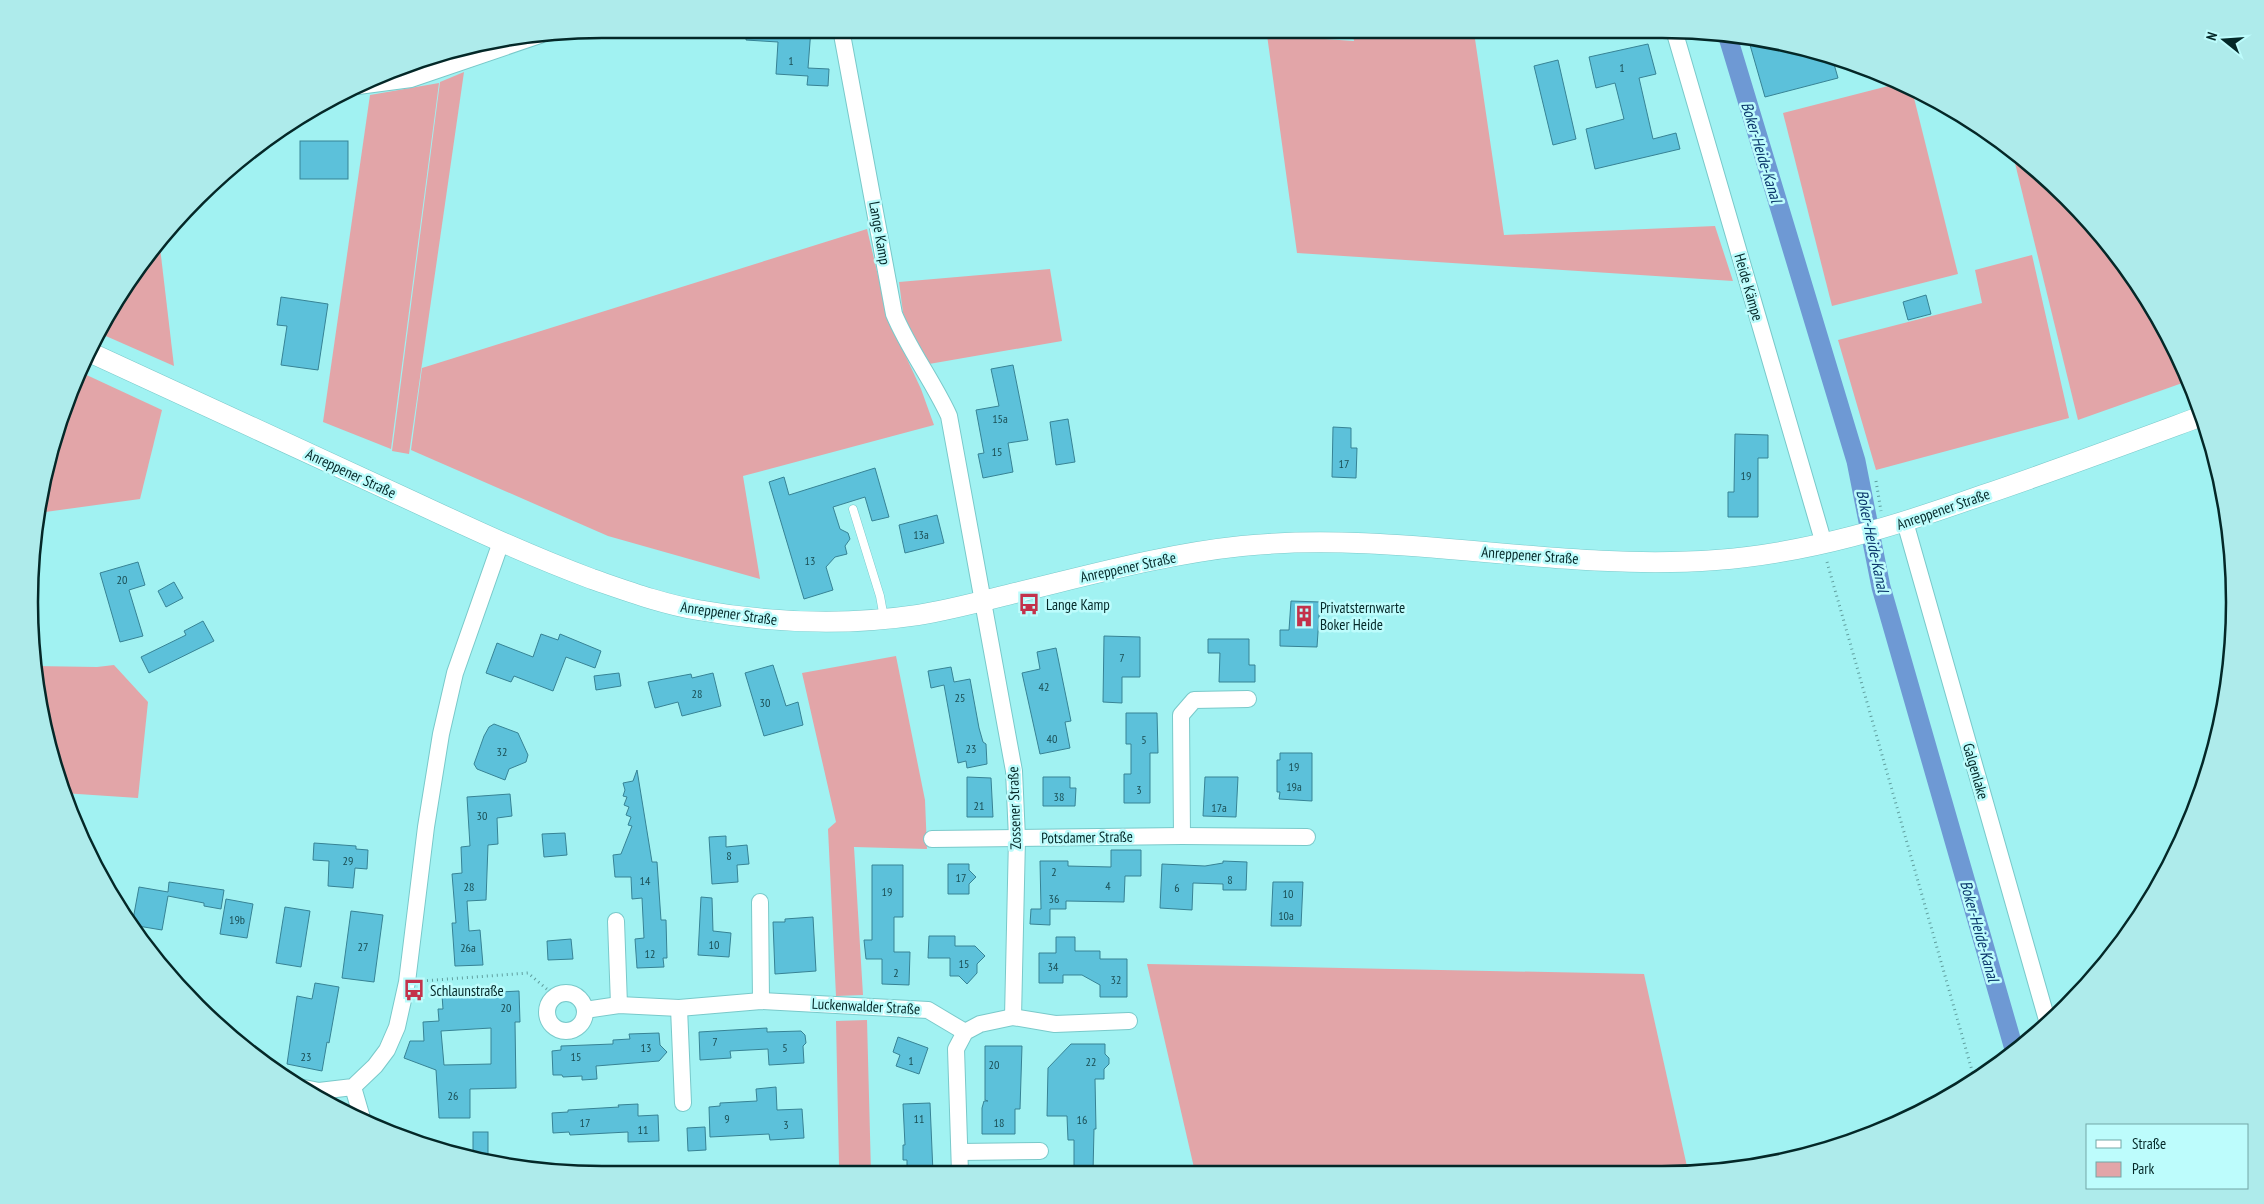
<svg xmlns="http://www.w3.org/2000/svg" width="2264" height="1204" font-family="'PT Sans Narrow',sans-serif">
<style>
.green{fill:#e2a5a8}
.lines{fill:none;stroke-linecap:round;stroke-linejoin:round}
.canal{stroke:#6e99d4;stroke-width:19}
.building{fill:#5cc1da;stroke:#378395;fill-rule:evenodd}
.service-casing{stroke:#79c9ca;stroke-width:9}
.minor-casing{stroke:#79c9ca;stroke-width:18}
.tertiary-casing{stroke:#79c9ca;stroke-width:21}
.path{stroke:#609f9f;stroke-width:3;stroke-dasharray:1 4;stroke-linecap:butt}
.service{stroke:#fff;stroke-width:8}
.minor{stroke:#fff;stroke-width:16}
.tertiary{stroke:#fff;stroke-width:20}
.labels{text-anchor:middle;dominant-baseline:central;stroke-width:5;stroke-linejoin:round;paint-order:stroke}
.number-label{font-size:12px;fill:#1a4e54}
.street-label{font-size:15px;fill:#042828;stroke:#bdfcfc}
.poi-label{font-size:15px;fill:#042828;stroke:#bdfcfc;text-anchor:start}
.water-label{font-size:16px;font-style:italic;fill:#0a366b;stroke:#bdfcfc}
.rim{fill:none;stroke:#042828;stroke-width:2.5}
</style>
<rect width="100%" height="100%" fill="#a1f2f2"/>
<g class="green">
<path d="M1352 30H1512L1475 39 1504 235 1715 226 1733 281 1297 253 1267 35 1354 41Z"/>
<path d="M464 72 409 454 392 451 440 82Z"/>
<path d="M439 83 391 449 323 422 370 95Z"/>
<path d="M1896 84 1912 90 1958 274 1832 306 1783 113Z"/>
<path d="M2012 151C2086 204 2156 296 2188 381L2078 420Z"/>
<path d="M867 229 888 318 921 389 934 425 743 476 760 579 608 536 411 450 422 368Z"/>
<path d="M159 239 174 366 99 333 125 284Z"/>
<path d="M2032 255 2069 418 1876 470 1838 340 1982 303 1975 270Z"/>
<path d="M1050 269 1062 341 929 364 914 340 903 313 899 282Z"/>
<path d="M78 371 162 410 140 499 38 513 48 454 72 382Z"/>
<path d="M896 656 925 800 927 849 854 847 863 995 836 996 828 829 836 822 802 673Z"/>
<path d="M114 665 148 702 138 798 63 793 48 750 34 666 97 667Z"/>
<path d="M1147 964 1644 974 1688 1171 1195 1172Z"/>
<path d="M867 1020 871 1173 733 1174V1168L839 1165 836 1021Z"/>
</g>
<g class="lines">
<path class="canal" d="M1727 34 1856 461 1881 587 2014 1049"/>
</g>
<g class="building">
<path d="M747 29H811L808 68 829 69 828 86 807 85 808 76 776 74 778 42 746 40Z"/>
<path d="M1748 38 1811 48 1832 57 1838 78 1765 97Z"/>
<path d="M1648 44 1656 74 1639 78 1653 139 1676 133 1680 149 1595 169 1586 129 1624 119 1615 83 1596 88 1589 57Z"/>
<path d="M1558 60 1576 139 1553 145 1534 66Z"/>
<rect x="300" y="141" width="48" height="38"/>
<path d="M1926 295 1931 314 1908 320 1903 302Z"/>
<path d="M281 297 328 304 318 370 281 365 287 326 277 325Z"/>
<path d="M1013 365 1028 440 1008 443 1013 472 983 478 978 454 984 453 976 410 999 406 991 369Z"/>
<path d="M1068 419 1075 462 1056 465 1050 422Z"/>
<path d="M1333 427 1351 428V448H1357L1356 478 1332 477Z"/>
<path d="M1735 434 1768 435V458H1758V517H1728V492H1734Z"/>
<path d="M875 468 889 517 872 521 865 497 833 507 840 529 848 533 850 539 845 546 847 554 835 557 826 567 833 590 804 599 769 482 784 477 789 495Z"/>
<path d="M937 515 944 543 905 553 899 525Z"/>
<path d="M138 562 145 585 129 590 143 636 120 642 100 573Z"/>
<path d="M174 582 183 598 166 607 158 591Z"/>
<path d="M1291 601 1320 602 1317 647 1280 646V630H1289Z"/>
<path d="M203 621 214 641 149 673 141 657 186 635 184 631Z"/>
<path d="M541 634 558 640 560 634 601 651 595 668 566 657 553 691 514 676 511 682 486 673 497 643 533 657Z"/>
<path d="M1104 636 1140 637V677H1122V703L1103 702Z"/>
<path d="M1208 639H1249V665H1255V682H1219L1220 653H1208Z"/>
<path d="M1056 648 1071 721 1065 722 1070 748 1040 754 1022 673 1040 669 1037 652Z"/>
<path d="M773 665 786 706 798 702 803 725 764 736 745 673Z"/>
<path d="M951 667 954 682 970 679 979 728 983 742 986 744 987 764 967 768 966 761 958 763 944 685 931 688 928 671Z"/>
<path d="M619 673 621 686 596 690 594 676Z"/>
<path d="M713 673 721 706 682 716 678 702 655 708 648 682 691 674 692 678Z"/>
<path d="M1126 713H1157L1158 753H1150V803H1124V774H1131V744H1126Z"/>
<path d="M494 724 518 733 528 755 526 762 509 769 505 780 477 769 474 764 484 736 489 727Z"/>
<path d="M1280 753H1312V801L1279 799 1280 792H1277V760H1280Z"/>
<path d="M637 770 652 862H657L661 920H666L667 958H663L664 967 637 968 635 939 644 938 642 898 632 899 631 877H615L613 855 621 854 632 826 628 825 631 817 626 815 629 807 624 805 627 797 623 796 625 790 623 783 633 781Z"/>
<path d="M967 777 991 778 993 817H967Z"/>
<path d="M1043 777H1070V788H1076L1075 806H1043Z"/>
<path d="M1205 777H1238L1236 817 1203 816Z"/>
<path d="M510 794 512 816 497 818 498 844 488 845 486 900 467 901 469 931 480 930 483 965 455 966 452 923H456L452 874 462 873 461 847 470 846 467 797Z"/>
<path d="M565 833 567 855 544 857 542 834Z"/>
<path d="M726 836V847L747 845 749 864 737 865 738 882 712 884 709 837Z"/>
<path d="M314 843 356 846V849L368 850 367 869 355 868 353 888 328 886 329 861 313 860Z"/>
<path d="M1111 850H1141V876H1125L1124 902 1066 901V909H1050V925L1030 924 1031 909H1041L1040 861H1068V866L1111 867Z"/>
<path d="M1223 861 1247 862 1246 890H1223V884L1193 883 1192 910 1160 908 1162 864 1205 866 1223 863Z"/>
<path d="M948 864H969V870L976 877 969 884V894H948Z"/>
<path d="M872 865H903V917H894V952H910L909 985 882 984V959H866L864 940H872Z"/>
<path d="M169 882 224 890 221 909 204 906V903L168 896 162 930 132 925 139 887 168 892Z"/>
<path d="M1273 882H1303L1301 926H1271Z"/>
<path d="M701 897 712 898 713 931 731 933 729 957 698 955Z"/>
<path d="M226 899 253 904 247 938 220 934Z"/>
<path d="M285 907 310 911 301 967 276 963Z"/>
<path d="M351 911 383 915 374 982 342 978Z"/>
<path d="M813 917 816 971 775 974 773 922H785V919Z"/>
<path d="M929 936H955V946H975L985 956 977 964V973L967 984 959 976H950V958H928Z"/>
<path d="M1056 937H1075V951H1100V959H1127V997H1100V985L1082 975H1063V983H1039V953H1056Z"/>
<path d="M571 939 573 959 548 960 547 941Z"/>
<path d="M315 983 339 987 329 1043 327 1042 322 1071 287 1064 297 996 312 999Z"/>
<path d="M519 991 520 1022H515L516 1088 470 1089V1118H439L436 1070 404 1058 410 1041H424L423 1022 439 1021 438 1009H443L442 995ZM491 1028V1064L444 1065 441 1031Z"/>
<path d="M767 1028V1032L801 1031 805 1035 806 1043 803 1046 804 1063 769 1065 768 1049 730 1051 731 1058 700 1060 699 1032Z"/>
<path d="M659 1033 660 1045 667 1052 659 1061 596 1066 597 1079 582 1080V1076L563 1077 562 1075H553L552 1051 561 1050V1046L613 1044V1040L630 1039 629 1034Z"/>
<path d="M898 1037 928 1048 919 1074 896 1066 900 1055 893 1052Z"/>
<path d="M1071 1044H1105V1054L1109 1058V1064L1104 1069V1079H1095L1096 1129H1094L1093 1172H1074V1140H1068L1067 1116H1047L1048 1068Z"/>
<path d="M985 1046H1022L1020 1109H1015V1134H982V1108L984 1101H988L985 1100Z"/>
<path d="M776 1087 777 1110 802 1109 804 1138 770 1140 769 1134 710 1137 709 1107 720 1106V1103L757 1101 756 1089Z"/>
<path d="M930 1103 933 1173H907V1160H903V1145H905L903 1104Z"/>
<path d="M638 1104V1116L658 1115 659 1141 628 1142V1132L570 1135 569 1132 553 1133 552 1113 568 1112V1110L619 1107 618 1105Z"/>
<path d="M705 1127 706 1150 688 1151 687 1128Z"/>
<rect x="473" y="1132" width="15" height="25"/>
</g>
<g class="lines">
<g class="service-casing">
<path id="service" d="M853 509 880 596 884 618"/>
</g>
<g class="minor-casing">
<g id="minor">
<path d="M841 29 894 314C909 350 933 381 949 416L1014 771 1017 838 1013 1017"/>
<path d="M1674 30 1824 544"/>
<path d="M358 86 411 79 540 35"/>
<path d="M1905 522 2047 1020"/>
<path d="M1182 836 1181 715 1194 700 1248 699"/>
<path d="M932 839 1182 836 1307 837"/>
<path d="M760 902 761 1001"/>
<path d="M616 921 619 1005"/>
<circle cx="566" cy="1012" r="19"/>
<path d="M679 1008 683 1103"/>
<path d="M585 1010 619 1005 679 1008 761 1001 928 1010 965 1032"/>
<path d="M299 1087 319 1091 353 1087 375 1066 387 1050 397 1027 407 982 426 827 441 734 455 673 501 542"/>
<path d="M353 1087 362 1118"/>
<path d="M960 1152 1040 1151"/>
<path d="M960 1173 956 1049 965 1032 980 1024 1013 1017 1055 1024 1129 1021"/>
</g>
</g>
<g class="tertiary-casing">
<path id="tertiary" d="M89 352C196 401 303 451 410 500 470 528 530 556 592 579 627 591 662 604 698 610 771 623 844 626 918 615 950 610 983 601 1015 593 1090 575 1165 554 1242 546 1400 530 1558 572 1716 560 1809 553 1896 526 1983 495 2057 470 2129 443 2202 416"/>
</g>
<g class="path">
<path d="M1876 481 1881 511"/>
<path d="M1827 562 1975 1081"/>
<path d="M422 981 528 973 555 996"/>
</g>
<use href="#service" class="service"/>
<use href="#minor" class="minor"/>
<use href="#tertiary" class="tertiary"/>
</g>
<defs>
<g id="bus-bare" transform="scale(1.725)"><path d="M-5-6H5V4H4V6H2V4H-2V6H-4V4H-5ZM-3.5-4V0h7V-4ZM-3.5 1.2v1.5H-2V1.2ZM2 1.2v1.5H3.5V1.2Z" fill="#c3324b" stroke="#bdfcfc" stroke-width="2.5" paint-order="stroke"/></g>
<g id="building-bare" transform="scale(1.725)"><path d="M-4-6H4V6H1V3H-1V6H-4ZM-2.5-4.3h1.7v1.8h-1.7ZM.8-4.3h1.7v1.8H.8ZM-2.5-1h1.7V.8h-1.7ZM.8-1h1.7V.8H.8Z" fill="#c3324b" stroke="#bdfcfc" stroke-width="2.5" paint-order="stroke"/></g>
</defs>
<g fill-rule="evenodd">
<use href="#bus-bare" x="1029" y="604"/>
<use href="#building-bare" x="1304" y="616"/>
<use href="#bus-bare" x="414" y="990"/>
</g>
<g class="labels">
<g class="number-label">
<text x="791" y="60">1</text>
<text x="1622" y="67">1</text>
<text x="1000" y="418">15a</text>
<text x="997" y="451">15</text>
<text x="1344" y="463">17</text>
<text x="1746" y="475">19</text>
<text x="921" y="534">13a</text>
<text x="810" y="560">13</text>
<text x="122" y="579">20</text>
<text x="1122" y="657">7</text>
<text x="1044" y="686">42</text>
<text x="697" y="693">28</text>
<text x="960" y="697">25</text>
<text x="765" y="702">30</text>
<text x="1052" y="738">40</text>
<text x="1144" y="739">5</text>
<text x="971" y="748">23</text>
<text x="502" y="751">32</text>
<text x="1294" y="766">19</text>
<text x="1294" y="786">19a</text>
<text x="1139" y="789">3</text>
<text x="1059" y="796">38</text>
<text x="979" y="805">21</text>
<text x="1219" y="807">17a</text>
<text x="482" y="815">30</text>
<text x="729" y="855">8</text>
<text x="348" y="860">29</text>
<text x="1054" y="871">2</text>
<text x="961" y="877">17</text>
<text x="1230" y="879">8</text>
<text x="645" y="880">14</text>
<text x="1108" y="885">4</text>
<text x="469" y="886">28</text>
<text x="1177" y="887">6</text>
<text x="887" y="891">19</text>
<text x="1288" y="893">10</text>
<text x="1054" y="898">36</text>
<text x="1286" y="915">10a</text>
<text x="237" y="919">19b</text>
<text x="714" y="944">10</text>
<text x="363" y="946">27</text>
<text x="468" y="947">26a</text>
<text x="650" y="953">12</text>
<text x="964" y="963">15</text>
<text x="1053" y="966">34</text>
<text x="896" y="972">2</text>
<text x="1116" y="979">32</text>
<text x="506" y="1007">20</text>
<text x="715" y="1041">7</text>
<text x="646" y="1047">13</text>
<text x="785" y="1047">5</text>
<text x="306" y="1056">23</text>
<text x="576" y="1056">15</text>
<text x="911" y="1060">1</text>
<text x="1091" y="1061">22</text>
<text x="994" y="1064">20</text>
<text x="453" y="1095">26</text>
<text x="727" y="1118">9</text>
<text x="919" y="1118">11</text>
<text x="1082" y="1119">16</text>
<text x="585" y="1122">17</text>
<text x="999" y="1122">18</text>
<text x="786" y="1124">3</text>
<text x="643" y="1129">11</text>
</g>
<g class="street-label">
<text transform="translate(880 233) rotate(80)">Lange Kamp</text>
<text transform="translate(1749 287) rotate(74)">Heide Kämpe</text>
<text transform="translate(351 473) rotate(25)">Anreppener Straße</text>
<text transform="translate(1943 509) rotate(-19)">Anreppener Straße</text>
<text transform="translate(1530 555) rotate(4)">Anreppener Straße</text>
<text transform="translate(1128 567) rotate(-12)">Anreppener Straße</text>
<text transform="translate(729 613) rotate(8)">Anreppener Straße</text>
<text transform="translate(1976 771) rotate(74)">Galgenlake</text>
<text transform="translate(1014 808) rotate(-92)">Zossener Straße</text>
<text transform="translate(1087 837) rotate(-1)">Potsdamer Straße</text>
<text transform="translate(866 1006) rotate(3)">Luckenwalder Straße</text>
</g>
<g class="poi-label">
<text x="1046" y="604">Lange Kamp</text>
<text x="1320" y="607">Privatsternwarte<tspan x="1320" dy="17">Boker Heide</tspan></text>
<text x="430" y="990">Schlaunstraße</text>
</g>
<g class="water-label">
<text transform="translate(1762 152) rotate(73)">Boker-Heide-Kanal</text>
<text transform="translate(1873 541) rotate(78)">Boker-Heide-Kanal</text>
<text transform="translate(1980 931) rotate(74)">Boker-Heide-Kanal</text>
</g>
</g>
<path d="M0 0H2264V1204H0ZM602 38H1662A564 564 0 0 1 2226 602V602A564 564 0 0 1 1662 1166H602A564 564 0 0 1 38 602V602A564 564 0 0 1 602 38Z" fill="#aeebeb" fill-rule="evenodd"/>
<path class="rim" d="M602 38H1662A564 564 0 0 1 2226 602V602A564 564 0 0 1 1662 1166H602A564 564 0 0 1 38 602V602A564 564 0 0 1 602 38Z"/>
<rect x="2086" y="1124" width="162" height="65" fill="#bdfcfc" stroke="#73a7a7"/>
<rect x="2096" y="1140" width="25" height="8" fill="#ffffff" stroke="#73a7a7"/>
<text x="2132" y="1149" font-size="15" fill="#042828">Straße</text>
<rect x="2096" y="1162" width="25" height="15" fill="#e2a5a8" stroke="#73a7a7"/>
<text x="2132" y="1174" font-size="15" fill="#042828">Park</text>
<g transform="translate(2224 40) rotate(287)" stroke="#bdfcfc" stroke-width="4" paint-order="stroke">
<path d="M0-4L9 19L0 12L-9 19Z" fill="#042828"/>
<text y="-8" font-size="14" font-weight="bold" text-anchor="middle" fill="#042828">N</text>
</g>
</svg>
